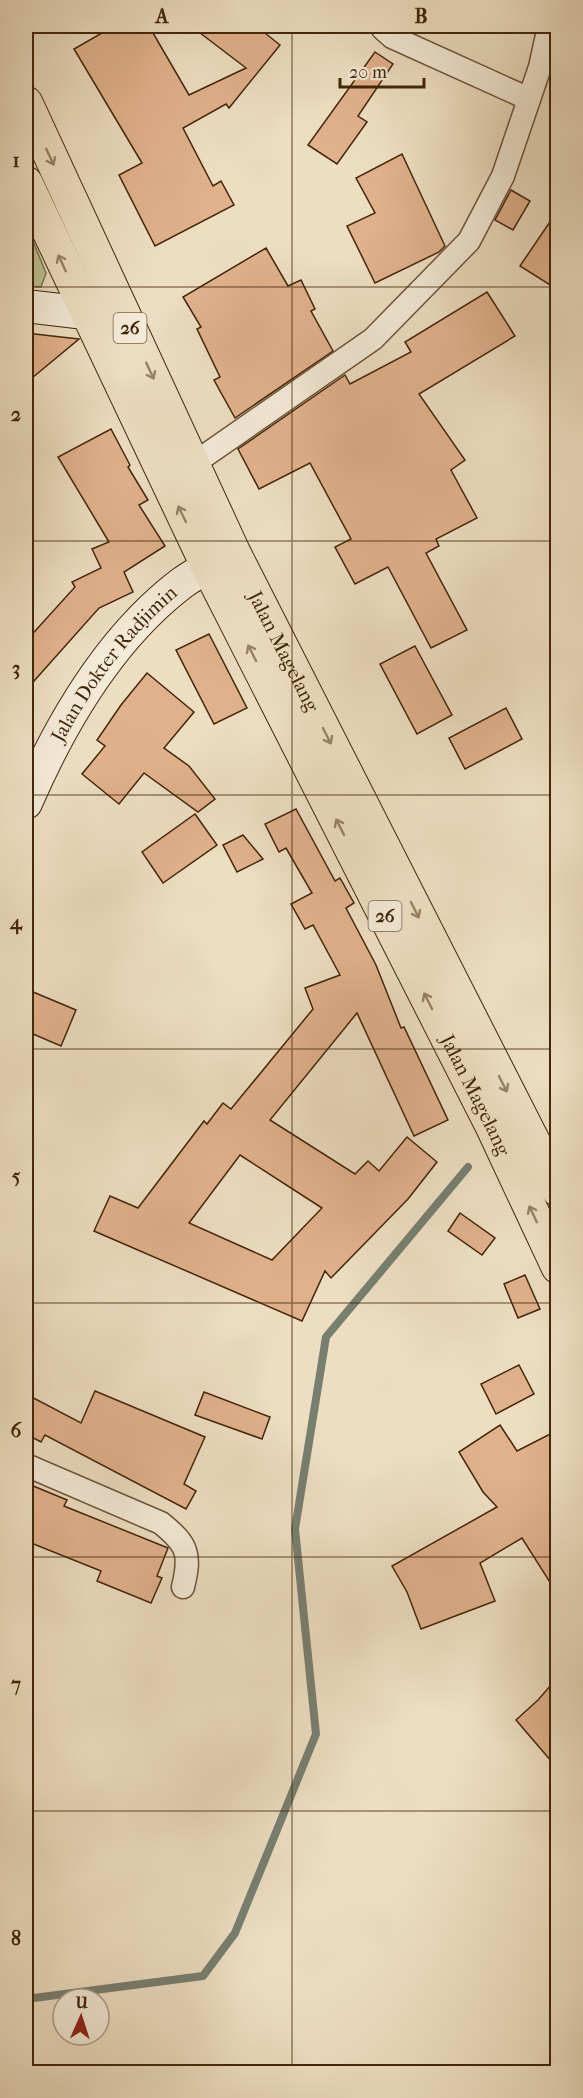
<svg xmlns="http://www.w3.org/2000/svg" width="583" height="2098" font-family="'IM FELL French Canon',serif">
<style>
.green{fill:#b9c192;stroke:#7e744e;stroke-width:1.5}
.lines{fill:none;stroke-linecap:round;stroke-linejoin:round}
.stream{stroke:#777f71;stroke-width:8}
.building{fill:#e1b18c;stroke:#422609;stroke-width:1.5;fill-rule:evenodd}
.street-casing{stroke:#6d5437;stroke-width:25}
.secondary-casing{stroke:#422609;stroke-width:34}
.highway-casing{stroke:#422609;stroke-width:35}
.street{stroke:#f3ead7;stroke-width:22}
.secondary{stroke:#f3ead7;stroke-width:32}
.highway{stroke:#eddec2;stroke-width:33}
.oneway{stroke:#988266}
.grid{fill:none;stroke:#422609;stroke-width:1.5;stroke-opacity:0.55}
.labels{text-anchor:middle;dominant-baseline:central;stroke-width:5;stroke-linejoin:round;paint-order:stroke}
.shield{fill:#f3ead7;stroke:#776147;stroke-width:1.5}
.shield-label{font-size:18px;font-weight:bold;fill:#422609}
.street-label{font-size:20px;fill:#422609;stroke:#f3ead7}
.neatline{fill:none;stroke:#422609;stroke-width:2}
.grid-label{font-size:20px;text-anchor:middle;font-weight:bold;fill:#422609}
</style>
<rect width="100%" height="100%" fill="#eddec2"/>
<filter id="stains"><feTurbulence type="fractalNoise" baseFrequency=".00333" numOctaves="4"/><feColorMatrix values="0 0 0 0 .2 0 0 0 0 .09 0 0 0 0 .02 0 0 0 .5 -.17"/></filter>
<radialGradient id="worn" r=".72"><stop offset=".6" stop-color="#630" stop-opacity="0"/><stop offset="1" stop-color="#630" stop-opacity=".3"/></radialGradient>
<path class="green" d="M26 224 46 273 41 287 26 286Z"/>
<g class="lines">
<path class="stream" d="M26 1999 203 1976 235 1933 316 1734 295 1529 326 1337 468 1167"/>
</g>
<g class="building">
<path d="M114 26H149L189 95 246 68 191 26H256L280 45 229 108 226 104 183 128 213 186 221 181 234 205 155 246 119 175 142 163 74 49Z"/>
<path d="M375 52 393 64 358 116 367 122 337 164 308 145Z"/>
<path d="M402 154 445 246 439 252 375 283 347 226 375 213 356 178Z"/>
<path d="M511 190 530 201 513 230 495 220Z"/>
<path d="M558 210V290L520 266Z"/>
<path d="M266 248 288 286 301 280 315 309 311 311 333 351 235 418 214 380 220 377 197 329 201 327 183 297Z"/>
<path d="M487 292 515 336 419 394 465 460 451 470 477 518 436 539 439 546 426 553 467 630 431 648 388 567 355 584 335 547 351 539 310 463 259 489 238 449 345 375 350 384 411 352 405 342Z"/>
<path d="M26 333 79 339 26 383Z"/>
<path d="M111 429 130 465 128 467 148 500 139 505 165 546 124 572 133 592 99 608 26 690V641L75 587 72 582 101 568 92 549 109 542 58 457Z"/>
<path d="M209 634 247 708 214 724 176 650Z"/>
<path d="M415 646 452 715 417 734 380 664Z"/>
<path d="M147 673 194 712 164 748 189 766 215 799 198 812 144 773 119 804 82 774 105 746 97 740 121 705Z"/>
<path d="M506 708 522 739 465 769 449 738Z"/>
<path d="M296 809 335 881 340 878 354 903 346 908 376 965 401 1028 404 1027 448 1120 414 1136 357 1013 270 1120 355 1174 368 1161 379 1171 407 1137 437 1162 408 1199 331 1278 325 1271 302 1321 94 1231 110 1196 138 1208 204 1121 207 1124 223 1103 231 1109 313 1009 305 988 340 975 313 925 305 929 291 904 312 893 286 848 279 852 265 824ZM240 1155 322 1208 272 1260 189 1223Z"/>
<path d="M195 814 217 845 163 883 142 852Z"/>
<path d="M243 835 263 859 237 872 223 845Z"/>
<path d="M26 989 76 1010 61 1046 26 1031Z"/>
<path d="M460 1213 495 1238 482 1255 448 1231Z"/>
<path d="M525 1275 540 1309 518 1318 504 1284Z"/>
<path d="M519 1365 534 1394 496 1414 481 1384Z"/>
<path d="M95 1391 205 1437 184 1484 196 1491 186 1509 45 1435 41 1442 26 1434V1394L81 1423Z"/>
<path d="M204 1392 270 1417 262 1439 195 1415Z"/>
<path d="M500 1425 517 1451 558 1430V1595L522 1538 480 1563 495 1601 421 1629 407 1592 392 1566 497 1507 483 1492 459 1452Z"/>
<path d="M26 1483 67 1500 64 1506 168 1548 157 1576 162 1578 151 1603 97 1581 101 1571 26 1541Z"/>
<path d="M558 1677V1769L516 1720 538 1700Z"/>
</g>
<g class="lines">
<g class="street-casing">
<g id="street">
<path d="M383 26V29L392 37 529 99"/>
<path d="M193 464 373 339 469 241 503 176 540 67 549 26"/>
<path d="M26 1465 161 1523C188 1545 191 1554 183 1587"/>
</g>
</g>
<g class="secondary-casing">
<g id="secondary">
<path d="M26 306 85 313"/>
<path id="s1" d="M26 803C61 722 111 637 182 583 197 572 214 564 230 555"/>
</g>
</g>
<g class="highway-casing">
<g id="highway">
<path id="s2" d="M26 103 234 553 558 1190"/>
<path id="s3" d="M26 183 208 567 492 1126 558 1267"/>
</g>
</g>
<use href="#street" class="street"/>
<use href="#secondary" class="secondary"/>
<use href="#highway" class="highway"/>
</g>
<defs><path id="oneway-shaft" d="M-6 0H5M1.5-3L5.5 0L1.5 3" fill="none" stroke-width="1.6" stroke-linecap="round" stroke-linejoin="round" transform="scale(1.5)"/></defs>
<g class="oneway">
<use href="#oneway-shaft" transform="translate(50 157) rotate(65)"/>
<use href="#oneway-shaft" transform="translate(62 263) rotate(-115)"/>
<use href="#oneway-shaft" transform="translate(150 371) rotate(65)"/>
<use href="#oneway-shaft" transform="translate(182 514) rotate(-116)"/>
<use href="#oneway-shaft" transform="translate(252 653) rotate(-117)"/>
<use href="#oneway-shaft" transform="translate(327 736) rotate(63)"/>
<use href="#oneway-shaft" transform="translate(340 827) rotate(-117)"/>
<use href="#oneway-shaft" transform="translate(415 910) rotate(63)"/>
<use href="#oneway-shaft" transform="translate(428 1001) rotate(-117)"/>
<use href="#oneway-shaft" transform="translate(503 1084) rotate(63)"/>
<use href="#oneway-shaft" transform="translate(533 1214) rotate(-115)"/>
</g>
<path class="grid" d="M292 26V2072M26 287H558M26 541H558M26 795H558M26 1049H558M26 1303H558M26 1557H558M26 1811H558"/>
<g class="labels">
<g class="shield">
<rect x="113.5" y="313" width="33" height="30" rx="4.5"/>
<rect x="368.5" y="901" width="33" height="30" rx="4.5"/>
</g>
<g class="shield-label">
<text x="130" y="328">26</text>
<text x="385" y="916">26</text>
</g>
<g class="street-label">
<text stroke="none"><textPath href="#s2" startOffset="606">Jalan Magelang</textPath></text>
<text stroke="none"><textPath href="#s1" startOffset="166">Jalan Dokter Radjimin</textPath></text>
<text stroke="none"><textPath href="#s3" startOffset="1017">Jalan Magelang</textPath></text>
</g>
</g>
<rect width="583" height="2098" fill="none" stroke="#eddec2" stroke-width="66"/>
<g transform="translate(81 2017) rotate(3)"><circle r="28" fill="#f3ead7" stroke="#ac9c85" stroke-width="1.5"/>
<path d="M0-4.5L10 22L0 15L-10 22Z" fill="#8f2418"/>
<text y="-9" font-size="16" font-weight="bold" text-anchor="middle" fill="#422609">U</text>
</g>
<path d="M340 78v9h84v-9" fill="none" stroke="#422609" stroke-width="3"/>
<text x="349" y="78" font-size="18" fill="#422609" stroke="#f3ead7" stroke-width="4.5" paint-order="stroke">20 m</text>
<rect x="33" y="33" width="517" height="2032" class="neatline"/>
<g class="grid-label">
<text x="162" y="23">A</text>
<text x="421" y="23">B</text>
<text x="16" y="167">1</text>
<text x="16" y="421">2</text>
<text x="16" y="675">3</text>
<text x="16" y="929">4</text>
<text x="16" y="1183">5</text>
<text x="16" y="1437">6</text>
<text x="16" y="1691">7</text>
<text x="16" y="1945">8</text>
</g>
<rect width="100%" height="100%" filter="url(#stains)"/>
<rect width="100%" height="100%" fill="url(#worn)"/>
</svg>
